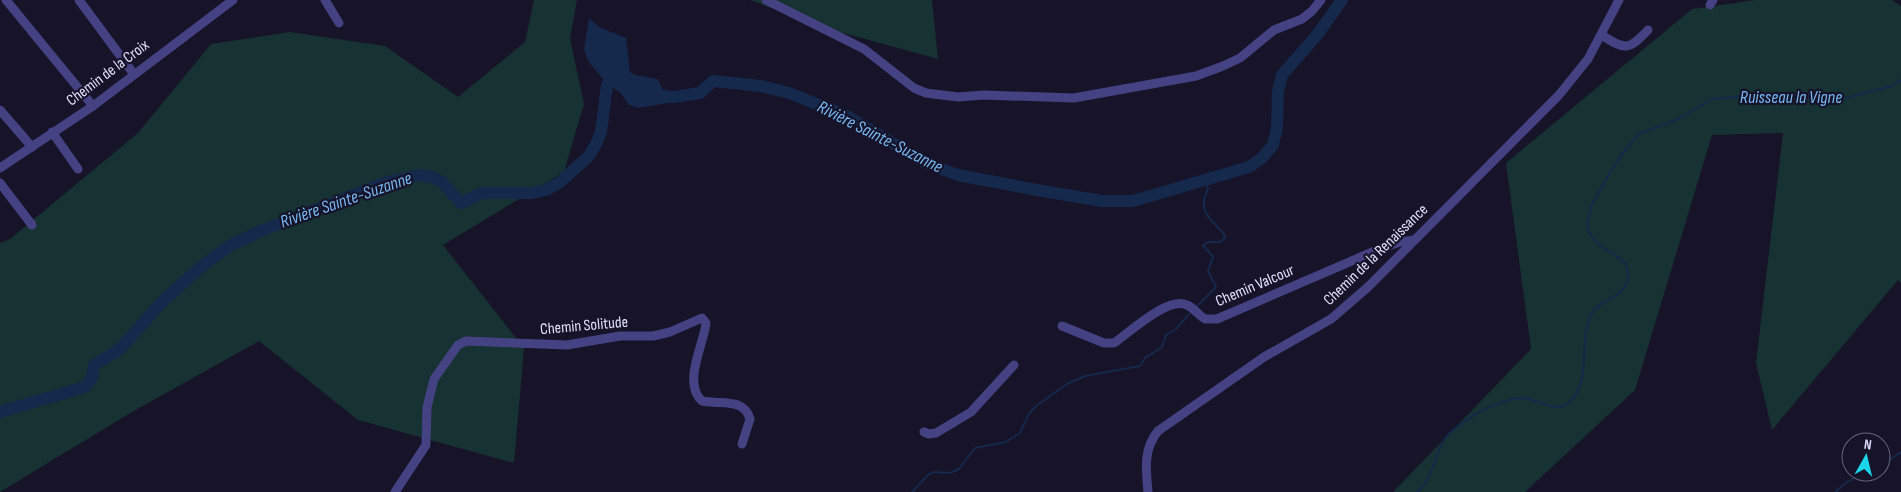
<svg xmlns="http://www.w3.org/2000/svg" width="1901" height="492" font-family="'Sofia Sans Condensed',sans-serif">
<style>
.green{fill:#173232}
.water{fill:#14294c}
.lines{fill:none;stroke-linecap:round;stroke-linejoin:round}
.stream{stroke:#14294c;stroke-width:2}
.river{stroke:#14294c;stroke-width:12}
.minor{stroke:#454284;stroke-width:9}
.labels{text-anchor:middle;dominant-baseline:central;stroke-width:4.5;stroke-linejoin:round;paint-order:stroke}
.street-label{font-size:16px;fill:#e1defc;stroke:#171329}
.water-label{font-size:18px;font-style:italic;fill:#75b8f3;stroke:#171329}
</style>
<rect width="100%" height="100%" fill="#171329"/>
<g class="green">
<path d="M534 0H577L570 38 584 104 564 172 443 245 524 348 514 463 358 420 259 341 132 412 0 492V243L10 239 138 133 211 44 290 32 385 46 458 97 525 42Z"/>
<path d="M750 0H932L938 59 832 30Z"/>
<path d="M1756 0H1892L1901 6V283L1898 280 1772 430 1756 363 1783 133 1712 135 1635 390 1525 492H1393L1531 349 1506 163 1692 9Z"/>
</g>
<path class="water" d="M589 18 599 27 626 38 630 72 635 75 658 79 662 89 680 95 681 101 638 108 629 105 621 93 607 84 589 62 584 50Z"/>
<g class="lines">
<g class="stream">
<path d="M1195 308 1216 287 1208 271 1213 257 1203 245 1208 242H1220L1225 238 1224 234C1210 218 1197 212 1208 189L1205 181"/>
<path d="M1881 466 1901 452"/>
<path d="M912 492 928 475 933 472 950 473 959 469 975 448 1006 442 1020 433 1029 414 1036 406 1067 384 1085 376 1140 366 1145 358 1162 347 1166 335 1176 329 1189 314"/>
<path d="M1417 492C1437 476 1433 447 1452 431 1467 419 1488 406 1506 401 1512 399 1522 397 1528 399 1548 403 1564 418 1577 392 1589 369 1580 340 1590 317 1598 298 1622 301 1629 278L1626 264 1615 255 1600 246 1589 233 1587 223 1592 204 1608 176 1621 155 1639 134 1678 119 1712 99 1758 95 1842 99 1892 86 1901 80"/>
<path d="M1835 492 1847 482 1865 472"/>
</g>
<g class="river">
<path d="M663 96 674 97 700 93 713 81 761 86 789 93 847 116 926 163 958 175 1037 190 1102 201H1133L1249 167 1262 158 1273 145 1277 128 1278 91 1282 75 1317 35 1342 0"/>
<path d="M0 412 85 387 92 378 94 365 120 349 162 302 202 266 231 245 263 230 387 182 419 175 432 177 442 182 461 203 482 193H532L546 190 559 183 589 156 596 144 601 132 607 85 616 77 621 76"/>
</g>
<g class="minor">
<path d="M6 0 93 106"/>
<path d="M79 0 133 73"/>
<path d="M325 0 339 23"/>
<path d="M766 0 864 49 914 88 926 93 958 97 984 95 1074 98 1196 76 1223 66 1240 58 1274 30 1302 19 1312 11 1321 0"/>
<path d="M1710 5 1713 0"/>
<path d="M1602 35C1625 51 1629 50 1648 30"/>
<path d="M0 110 32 147"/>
<path d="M52 132 78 169"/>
<path d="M0 168 93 106 233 0"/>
<path d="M0 183 32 225"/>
<path d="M1062 326 1104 343H1114C1130 332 1168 296 1187 305 1194 308 1199 316 1205 319H1217L1377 250 1400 242 1414 240"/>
<path d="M924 432 929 434 936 433 971 412 1014 365"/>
<path d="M395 492 426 445 427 407 434 379 458 345 466 341 567 345 620 336H653L670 332 702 318 706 323C704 344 682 383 702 401 720 405 744 397 750 419L742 444"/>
<path d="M1148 492C1146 470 1143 449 1158 431L1264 357 1331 319 1368 287 1559 95 1588 59 1619 0"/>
</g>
</g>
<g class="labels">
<g class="street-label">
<text transform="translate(108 73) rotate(-37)">Chemin de la Croix</text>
<text transform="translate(1376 255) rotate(-44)">Chemin de la Renaissance</text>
<text transform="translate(1255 286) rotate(-23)">Chemin Valcour</text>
<text transform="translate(584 326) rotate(-5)">Chemin Solitude</text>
</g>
<g class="water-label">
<text x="1791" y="97">Ruisseau la Vigne</text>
<text transform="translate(880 137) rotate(27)">Rivière Sainte-Suzanne</text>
<text transform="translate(346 200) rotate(-19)">Rivière Sainte-Suzanne</text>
</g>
</g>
<g transform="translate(1866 457) rotate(8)"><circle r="24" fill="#171329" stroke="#68647d"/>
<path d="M0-4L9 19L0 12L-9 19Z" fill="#1bd6eb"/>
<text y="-8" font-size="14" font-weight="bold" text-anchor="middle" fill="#e1defc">N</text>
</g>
</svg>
